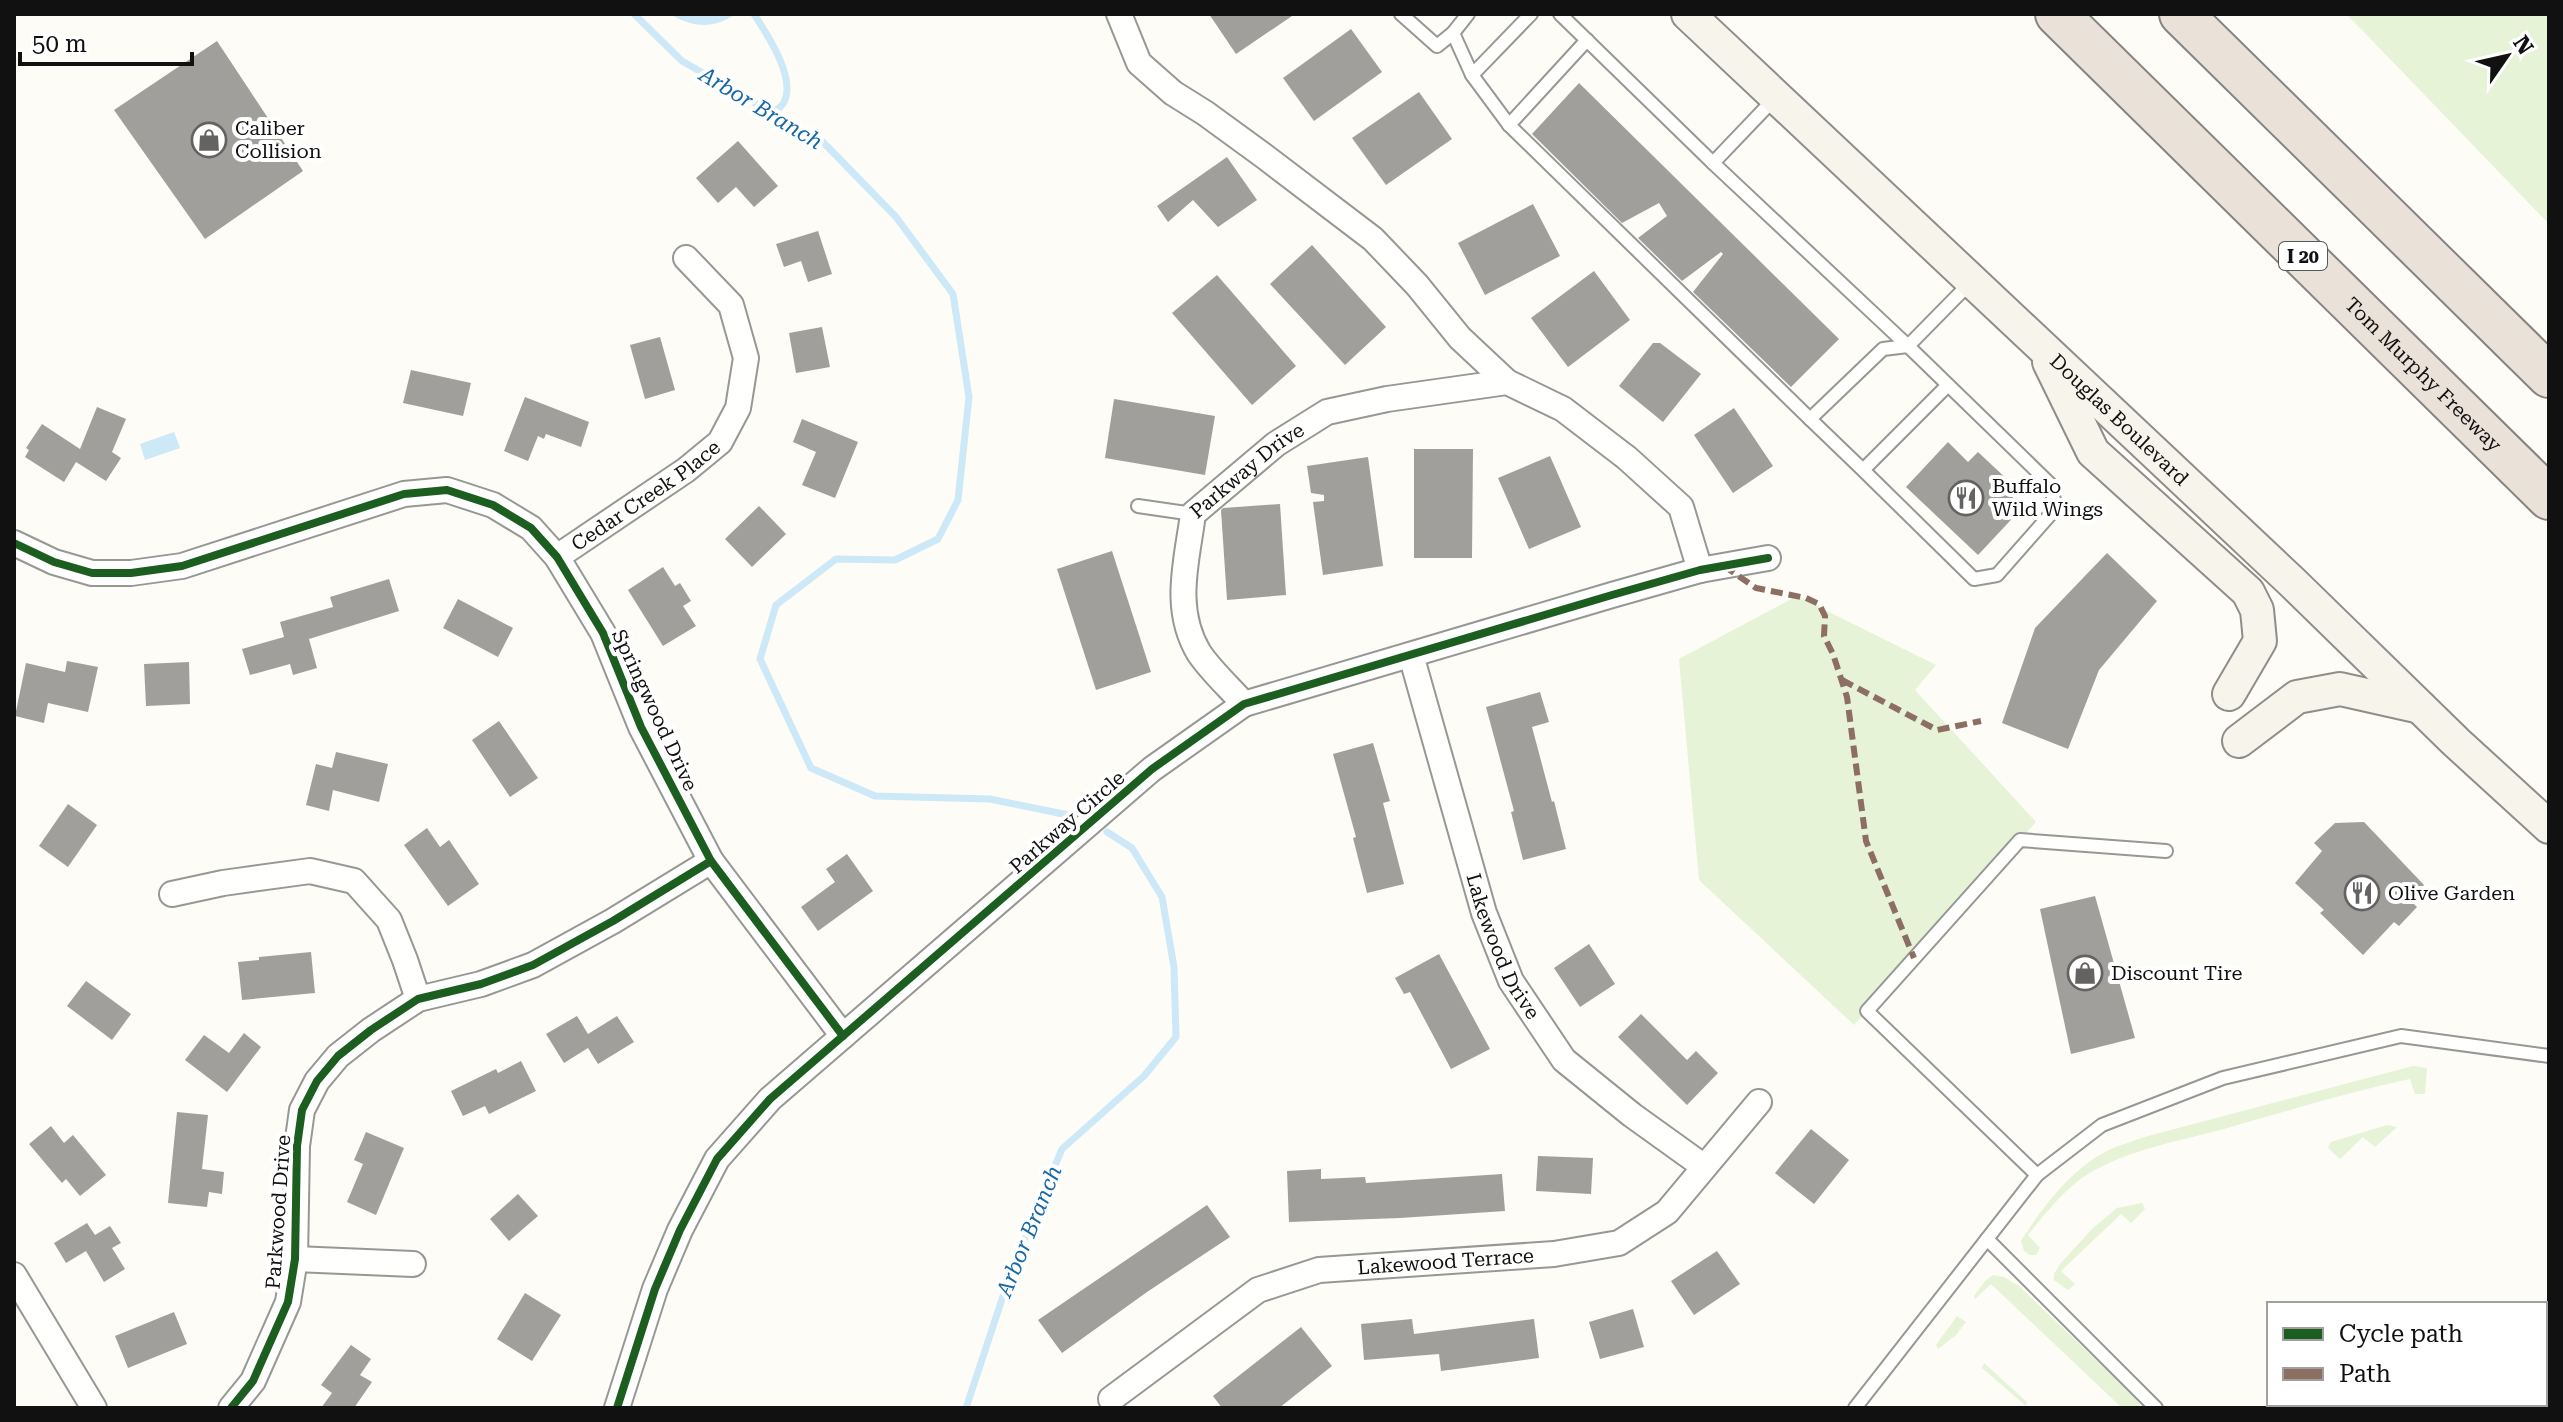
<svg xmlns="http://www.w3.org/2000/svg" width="2563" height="1422" font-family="'Roboto Serif',serif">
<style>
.green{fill:#e7f3d7}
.water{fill:#cde8f7}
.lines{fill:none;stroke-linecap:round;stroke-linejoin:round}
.stream{stroke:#cde8f7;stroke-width:7}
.building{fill:#a19f9c}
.lane-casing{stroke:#979795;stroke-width:16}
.street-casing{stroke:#979795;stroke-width:28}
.secondary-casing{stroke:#8e8d8b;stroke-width:36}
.highway-casing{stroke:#858482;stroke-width:46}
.lane{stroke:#fffffe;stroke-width:12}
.street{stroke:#fffffe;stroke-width:24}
.secondary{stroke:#f6f4eb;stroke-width:32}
.highway{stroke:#eae1d8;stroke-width:42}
.quiet{stroke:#8d6e63;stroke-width:6;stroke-dasharray:12 6;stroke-linecap:butt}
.cycleway-casing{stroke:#fff;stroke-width:13}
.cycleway{stroke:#1b5e20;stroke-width:8}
.labels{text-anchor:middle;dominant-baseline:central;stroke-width:8;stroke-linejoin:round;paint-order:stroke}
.shield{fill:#fff;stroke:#585858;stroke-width:2}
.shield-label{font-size:18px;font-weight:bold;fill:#111}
.poi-label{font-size:20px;fill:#111;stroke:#fff;text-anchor:start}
.street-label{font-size:20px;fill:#111;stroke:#fff}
.water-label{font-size:22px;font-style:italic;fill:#1768a6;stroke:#fff}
</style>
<rect width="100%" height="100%" fill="#fdfcf7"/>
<g class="green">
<path d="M2346 14H2549V224L2361 29Z"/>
<path d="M1797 596 1936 665 1915 690 2036 822 1854 1025 1699 880 1679 659Z"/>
<path d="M2413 1066 2427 1068 2425 1094H2415L2410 1079C2348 1092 2288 1111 2227 1128 2181 1141 2129 1149 2088 1174 2064 1189 2046 1213 2028 1235L2040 1248 2036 1255H2030L2024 1251 2021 1241C2042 1208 2071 1169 2107 1151 2119 1145 2134 1141 2148 1136Z"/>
<path d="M2387 1125 2397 1127 2375 1147 2363 1137 2340 1159 2328 1148 2331 1142Z"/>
<path d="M2142 1203 2145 1209 2131 1223 2121 1214 2061 1271 2075 1284 2068 1290 2054 1280V1274L2060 1264 2093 1228 2117 1208Z"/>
<path d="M1993 1275 2004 1277 2019 1286 2133 1395 2142 1408H2122L1991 1284 1975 1299 1974 1296 1985 1281Z"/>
<path d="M1957 1316 1966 1322 1956 1335 1938 1349 1936 1345Z"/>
<path d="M1984 1363 2027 1402 2026 1406 1982 1368Z"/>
</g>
<g class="water">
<path d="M670 14H736C713 29 693 28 670 14Z"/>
<path d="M174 432 180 448 145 460 140 444Z"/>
</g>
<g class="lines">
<g class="stream">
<path d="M634 14 682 61 823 142 896 217 953 294 969 397 958 500 938 539 895 560 836 559 776 605 760 659 811 768 875 796 990 799 1083 818"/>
<path d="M754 14C767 34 798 80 783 104 780 108 776 110 773 113"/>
<path d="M966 1408 1012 1269 1062 1149 1144 1076 1176 1037 1174 967 1162 897 1132 848 1107 832"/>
</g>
</g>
<g class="building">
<path d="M1209 14H1295L1236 54Z"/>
<path d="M1351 29 1382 72 1314 121 1283 78Z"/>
<path d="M217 41 303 171 205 239 114 110Z"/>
<path d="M1579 83 1839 339 1791 387 1693 292 1723 254 1721 252 1682 281 1638 238 1667 216 1659 203 1622 223 1532 134Z"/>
<path d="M1419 92 1452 139 1386 185 1352 138Z"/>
<path d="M738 141 778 186 754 207 736 187 718 203 696 178Z"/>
<path d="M1227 157 1257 200 1218 227 1193 200 1168 222 1157 206Z"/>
<path d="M1533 204 1560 256 1485 295 1458 243Z"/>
<path d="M818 231 832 274 808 282 801 261 784 267 776 244Z"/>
<path d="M1312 245 1386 327 1345 365 1270 284Z"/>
<path d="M1594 271 1630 320 1568 367 1531 318Z"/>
<path d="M1217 275 1296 366 1252 405 1172 313Z"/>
<path d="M822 327 830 367 796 373 789 333Z"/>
<path d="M660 337 675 390 645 399 630 345Z"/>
<path d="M1653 343H1660L1701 374 1663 422 1619 386Z"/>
<path d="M411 370 471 383 463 416 403 403Z"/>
<path d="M525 397 589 422 581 447 546 434 544 439 538 436 528 461 504 451Z"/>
<path d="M1114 399 1215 416 1205 475 1105 458Z"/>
<path d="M97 407 126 419 112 452 121 458 106 481 76 462 64 482 25 457 29 450 26 448 42 424 80 449Z"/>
<path d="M1734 408 1773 466 1733 493 1694 435Z"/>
<path d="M802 419 858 442 835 498 802 485 816 452 793 442Z"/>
<path d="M1948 442 1968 462 1978 452 2010 482 2004 489 2023 507 1978 555 1906 487Z"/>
<path d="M1414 449H1473L1472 558H1414Z"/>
<path d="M1550 456 1581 527 1529 549 1498 478Z"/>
<path d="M1368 457 1383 566 1323 575 1313 502 1324 501V495L1311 493 1307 466Z"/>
<path d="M1280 504 1286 595 1227 600 1221 510 1223 508Z"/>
<path d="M759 506 786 534 752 567 725 539Z"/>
<path d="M1112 551 1151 672 1096 690 1057 569Z"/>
<path d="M2107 553 2157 601 2099 670 2068 749 2002 723 2035 628Z"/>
<path d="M663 567 675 586 680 583 691 601 683 606 696 626 663 646 628 590Z"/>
<path d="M389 579 399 611 309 639 317 668 293 675 290 664 250 675 242 649 284 637 280 622 333 607 330 597Z"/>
<path d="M458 599 513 628 498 657 443 628Z"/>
<path d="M67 661 98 667 88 712 48 703 44 723 15 716 26 663 65 672Z"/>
<path d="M189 662 190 704 146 706 144 664Z"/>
<path d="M1540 692 1549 722 1532 727 1552 802 1554 801 1566 849 1523 860 1511 812 1514 811 1486 707Z"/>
<path d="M499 721 538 778 510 797 472 740Z"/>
<path d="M1373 743 1390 801 1383 803 1404 884 1367 893 1353 838 1356 837 1333 754Z"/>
<path d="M336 752 388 764 379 802 333 790 329 811 306 805 316 764 332 768Z"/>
<path d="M68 804 97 825 68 867 39 846Z"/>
<path d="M2364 822 2424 885 2411 901 2417 907 2399 926 2394 922 2363 955 2320 913 2324 910 2295 883 2322 851 2314 843 2335 823Z"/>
<path d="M427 828 440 847 449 840 479 884 448 906 404 845Z"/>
<path d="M847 854 873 891 818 931 801 907 835 882 826 869Z"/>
<path d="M2095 896 2135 1038 2071 1054 2040 909Z"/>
<path d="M1589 944 1615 984 1580 1007 1554 968Z"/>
<path d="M311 952 315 993 242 1000 238 962 259 960V957Z"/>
<path d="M1439 954 1490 1049 1451 1069 1410 992 1404 994 1395 978Z"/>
<path d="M86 981 131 1014 112 1040 67 1006Z"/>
<path d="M1641 1014 1687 1060 1696 1051 1718 1073 1687 1105 1618 1037Z"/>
<path d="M577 1016 588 1034 617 1016 634 1042 598 1064 588 1048 564 1063 546 1034Z"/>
<path d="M244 1033 261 1047 227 1092 185 1060 204 1035 229 1053Z"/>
<path d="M521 1061 536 1091 489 1114 485 1106 463 1116 451 1091 496 1069 498 1073Z"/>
<path d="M177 1112 208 1115 202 1169 224 1172 222 1194 209 1192 207 1207 168 1203Z"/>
<path d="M51 1126 64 1143 73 1135 106 1175 80 1196 66 1179 62 1183 29 1144Z"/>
<path d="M1811 1129 1849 1160 1814 1204 1775 1173Z"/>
<path d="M366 1132 404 1148 376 1215 347 1202 363 1164 354 1160Z"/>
<path d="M1538 1156 1593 1158 1591 1194 1536 1191Z"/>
<path d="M1321 1169V1179L1365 1177 1366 1183 1502 1174 1505 1211 1400 1218 1289 1222 1287 1171Z"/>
<path d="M518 1194 538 1216 509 1241 490 1219Z"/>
<path d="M1207 1205 1230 1237 1147 1292 1062 1353 1038 1320Z"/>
<path d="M87 1223 95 1235 110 1226 121 1243 112 1248 125 1269 104 1282 86 1251 66 1263 54 1243Z"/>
<path d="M1717 1251 1740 1284 1694 1315 1671 1281Z"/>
<path d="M525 1293 561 1315 532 1361 497 1339Z"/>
<path d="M1633 1309 1644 1347 1600 1359 1589 1322Z"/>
<path d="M174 1312 187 1344 128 1368 115 1336Z"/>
<path d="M1412 1319 1414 1334 1534 1319 1539 1358 1441 1371 1439 1354 1364 1360 1361 1324Z"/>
<path d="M1301 1327 1332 1366 1279 1408H1222L1213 1396Z"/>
<path d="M351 1345 371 1359 360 1375 372 1382 354 1408H321L332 1393 321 1385Z"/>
</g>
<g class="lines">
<g class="lane-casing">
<g id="lane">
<path d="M1401 14 1437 46 1453 33 1472 75 1509 125 1810 419"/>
<path d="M1560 14 1713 163 1776 97"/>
<path d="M1453 33 1468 14"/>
<path d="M1472 75 1531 14"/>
<path d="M1509 125 1587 40"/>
<path d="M1713 163 1908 346 1970 283"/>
<path d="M1863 470 1810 419 1883 349 1908 346 2050 484 2056 508 1997 575 1974 579 1863 470 1948 385"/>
<path d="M1138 506 1193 514"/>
<path d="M2037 1175 1867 1011 2020 840 2166 851"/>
<path d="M1987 1239 2156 1408"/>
<path d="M1855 1408 2037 1175 2102 1125 2223 1078 2401 1036 2549 1056"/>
</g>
</g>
<g class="street-casing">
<g id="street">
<path d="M1119 14 1139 63 1173 93 1205 113 1264 156 1373 239 1417 285 1460 338 1507 382"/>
<path d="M14 543 54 562 92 573H131L182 566 404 494 447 490 493 505 531 528 557 557 603 633 641 727 711 861 843 1036"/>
<path id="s1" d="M557 557 686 470 720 442 738 408 746 358 731 305 686 258"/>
<path id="s2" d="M1411 655 1484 913 1511 981 1564 1060 1632 1115 1703 1166"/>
<path id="s3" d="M1244 704C1230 688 1211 671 1199 653 1172 608 1187 561 1193 514L1276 444 1327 412 1387 399 1507 382 1563 409 1627 458 1681 507 1700 570"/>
<path d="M172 894 223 883 310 871 354 881 389 920 405 960 418 999"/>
<path d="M295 1259 413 1264"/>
<path d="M14 1275 94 1408"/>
<path id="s4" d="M1111 1399 1258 1290 1319 1270 1554 1254 1619 1243 1667 1212 1759 1102"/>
<path d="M231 1408 253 1381 288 1302 295 1259 297 1146 302 1110 317 1081 338 1056 371 1030 418 999 481 984 533 965 613 921 711 861"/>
<path d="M617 1408 655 1289 680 1230 717 1159 770 1099 1152 769 1244 704 1612 595 1700 570 1768 558"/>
</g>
</g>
<g class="secondary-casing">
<g id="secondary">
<path id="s5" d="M1688 14 2292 582 2456 742 2549 827"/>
<path d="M2049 362 2093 452 2248 592 2257 610 2260 641 2229 694"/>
<path d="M2239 741 2297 697 2340 689 2420 707"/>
</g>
</g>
<g class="highway-casing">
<g id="highway">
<path id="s6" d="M2057 14 2549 498"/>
<path d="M2181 14 2549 376"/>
</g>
</g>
<use href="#lane" class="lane"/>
<use href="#street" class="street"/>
<use href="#secondary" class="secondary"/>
<use href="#highway" class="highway"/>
<g class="quiet">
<path d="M1724 566 1756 588 1806 598 1819 604 1825 616 1824 636 1833 654 1847 697 1866 841 1914 958"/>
<path d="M1842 680 1937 730 1981 721"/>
</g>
<g class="cycleway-casing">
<g id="cycleway">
<path d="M14 543 54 562 92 573H131L182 566 404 494 447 490 493 505 531 528 557 557 603 633 641 727 711 861 843 1036"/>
<path d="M231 1408 253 1381 288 1302 295 1259 297 1146 302 1110 317 1081 338 1056 371 1030 418 999 481 984 533 965 613 921 711 861"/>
<path d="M617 1408 655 1289 680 1230 717 1159 770 1099 1152 769 1244 704 1612 595 1700 570 1768 558"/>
</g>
</g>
<use href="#cycleway" class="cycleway"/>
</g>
<defs>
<g id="shop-ring" transform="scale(1.8)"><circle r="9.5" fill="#fff" stroke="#646362" stroke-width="1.5"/><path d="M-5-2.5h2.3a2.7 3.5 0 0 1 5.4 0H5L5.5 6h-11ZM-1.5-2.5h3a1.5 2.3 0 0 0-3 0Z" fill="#646362"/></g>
<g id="restaurant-ring" transform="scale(1.8)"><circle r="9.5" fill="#fff" stroke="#646362" stroke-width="1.5"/><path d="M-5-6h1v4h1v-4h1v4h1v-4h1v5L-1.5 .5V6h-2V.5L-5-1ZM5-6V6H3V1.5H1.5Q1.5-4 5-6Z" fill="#646362"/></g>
</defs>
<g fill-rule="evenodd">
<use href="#shop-ring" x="209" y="140"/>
<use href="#restaurant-ring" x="1966" y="498"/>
<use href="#restaurant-ring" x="2362" y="893"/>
<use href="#shop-ring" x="2085" y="973"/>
</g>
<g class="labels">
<rect class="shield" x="2279" y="242" width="48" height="28" rx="6"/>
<g class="shield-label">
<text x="2303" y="256">I 20</text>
</g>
<g class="poi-label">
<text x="235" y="128">Caliber<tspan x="235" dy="23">Collision</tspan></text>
<text x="1992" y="486">Buffalo<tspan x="1992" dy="23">Wild Wings</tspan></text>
<text x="2388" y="893">Olive Garden</text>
<text x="2111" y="973">Discount Tire</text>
</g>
<g class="street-label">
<text stroke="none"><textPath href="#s6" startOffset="514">Tom Murphy Freeway</textPath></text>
<text stroke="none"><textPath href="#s5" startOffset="592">Douglas Boulevard</textPath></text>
<text stroke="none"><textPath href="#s3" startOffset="280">Parkway Drive</textPath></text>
<text stroke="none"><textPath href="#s1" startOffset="108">Cedar Creek Place</textPath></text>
<text transform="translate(655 710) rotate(65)">Springwood Drive</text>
<text transform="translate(1067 822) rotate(-41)">Parkway Circle</text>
<text stroke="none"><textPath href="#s2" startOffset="306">Lakewood Drive</textPath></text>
<text transform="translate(278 1212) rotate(-86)">Parkwood Drive</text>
<text stroke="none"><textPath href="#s4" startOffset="374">Lakewood Terrace</textPath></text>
</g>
<g class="water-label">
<text transform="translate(761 108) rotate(31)">Arbor Branch</text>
<text transform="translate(1029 1231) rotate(-68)">Arbor Branch</text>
</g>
</g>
<rect width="2563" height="1422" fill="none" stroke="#111111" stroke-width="32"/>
<rect x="2267" y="1302" width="280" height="104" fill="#ffffff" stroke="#a0a0a0" stroke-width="2"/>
<rect x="2283" y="1328" width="40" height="12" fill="#1b5e20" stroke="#a0a0a0" stroke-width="2"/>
<text x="2339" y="1342" font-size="24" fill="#111111">Cycle path</text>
<rect x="2283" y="1368" width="40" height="12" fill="#8d6e63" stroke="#a0a0a0" stroke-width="2"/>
<text x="2339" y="1382" font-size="24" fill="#111111">Path</text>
<g transform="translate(2507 56) rotate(56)" stroke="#ffffff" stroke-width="6" paint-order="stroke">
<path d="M0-6L14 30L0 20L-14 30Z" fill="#111111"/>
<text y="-12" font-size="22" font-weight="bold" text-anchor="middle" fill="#111111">N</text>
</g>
<path d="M20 52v12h172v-12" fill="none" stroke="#111111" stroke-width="4"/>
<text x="32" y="52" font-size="24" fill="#111111" stroke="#ffffff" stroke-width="6" paint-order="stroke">50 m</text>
</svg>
